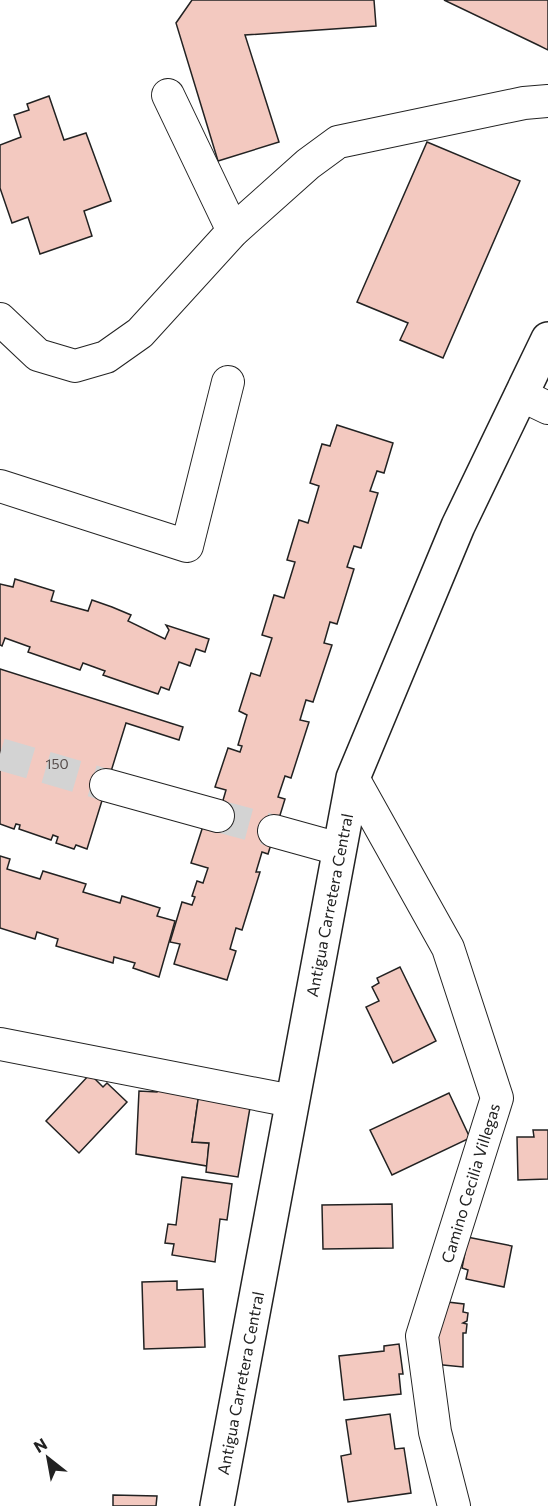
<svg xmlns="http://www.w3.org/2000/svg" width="548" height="1506" font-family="Commissioner,sans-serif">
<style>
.building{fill:#f3c9c0;stroke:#222;stroke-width:1.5}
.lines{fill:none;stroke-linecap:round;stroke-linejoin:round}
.street-tunnel{stroke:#d3d3d3;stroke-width:32;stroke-dasharray:32 16;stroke-linecap:butt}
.street-casing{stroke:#222;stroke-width:34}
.secondary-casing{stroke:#222;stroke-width:36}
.street{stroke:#fff;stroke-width:32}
.secondary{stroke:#fff;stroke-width:33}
.labels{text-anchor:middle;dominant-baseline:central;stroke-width:4.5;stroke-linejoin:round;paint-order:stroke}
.number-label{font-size:14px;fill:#564c4a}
.street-label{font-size:16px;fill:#222;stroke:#fff}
</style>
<rect width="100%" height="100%" fill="#fff"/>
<g class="building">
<path d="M192 0H374L376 26 245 35 279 142 218 161 176 23Z"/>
<path d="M444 0H548V50L538 45Z"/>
<path d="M49 96 64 140 86 133 111 201 84 211 92 236 40 254 28 217 12 223 0 188V145L21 137 14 115 29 110 27 104Z"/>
<path d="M427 142 520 181 443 358 400 340 408 323 357 302Z"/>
<path d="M337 425 393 443 384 473 377 471 370 491 378 493 361 548 354 546 347 567 354 569 337 624 330 622 324 643 332 645 313 702 306 700 300 720 309 722 291 778 285 776 278 797 285 799 268 854 262 852 256 872H260L242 930 236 928 230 949 236 951 227 980 174 964 180 944 170 942 182 902 192 905 195 897 192 896 197 881 203 883 208 868 191 863 204 823 217 821 226 790 215 787 228 748 240 752 242 746 238 745 247 715 239 711 251 673 260 676 272 638 262 635 274 595 284 598 295 562 287 560 299 520 308 523 319 486 310 483 322 444 330 446Z"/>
<path d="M15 579 54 591 51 601 88 611 92 600 112 607 131 615 128 621 165 639 169 630 166 625 209 639 205 652 196 649 190 666 179 662 169 690 161 687 158 694 103 675 105 671 83 663 80 670 28 652 30 647 5 638 2 646 0 645V584L13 587Z"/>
<path d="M0 669 183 727 179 740 126 723 87 849 76 845 74 849 56 843 58 837 53 835 51 840 19 829 20 825 16 824 14 829 0 824Z"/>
<path d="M0 856 10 859 7 869 40 879 43 871 86 884 83 892 120 903 122 896 160 908 157 916 175 921 159 977 133 968 135 963 114 957 113 963 56 946 58 939 37 932 35 939 0 928Z"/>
<path d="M400 967 436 1041 393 1063 366 1007 379 1001 372 987 379 983 377 978Z"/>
<path d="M90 1074 103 1087 107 1083 127 1102 79 1153 46 1121Z"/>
<path d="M158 1087 199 1093 192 1142 209 1143 207 1166 136 1154 139 1091 157 1092Z"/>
<path d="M199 1093 251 1102 238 1177 206 1172 209 1143 192 1142Z"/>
<path d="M449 1093 470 1138 392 1175 370 1130Z"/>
<path d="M533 1130H548V1179L518 1180 517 1137H534Z"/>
<path d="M182 1177 232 1184 227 1220 220 1219 215 1262 172 1255 174 1244 165 1243 168 1224 176 1225Z"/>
<path d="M392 1204 393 1248 323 1249 322 1205Z"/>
<path d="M462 1236 512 1246 504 1287 466 1279 468 1270 462 1268 465 1253 458 1251Z"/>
<path d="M177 1281V1290L203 1289 205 1347 144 1349 142 1282Z"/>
<path d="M439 1301 464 1304 463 1312 468 1313 467 1321 463 1323 467 1324 466 1333H463V1367L433 1364Z"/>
<path d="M399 1344 403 1374H399L401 1394 344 1400 339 1356 384 1351V1346Z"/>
<path d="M390 1414 395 1449 404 1448 411 1493 348 1502 341 1456 351 1454 346 1420Z"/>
<path d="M113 1495 157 1496 156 1506H113Z"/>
</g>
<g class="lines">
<g class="street-tunnel">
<path d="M0 754 106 785"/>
<path d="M218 816 274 831"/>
</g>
<g class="street-casing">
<g id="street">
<path d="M168 95 233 231"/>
<path d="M0 319 38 355 75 366 106 357 140 333 233 231 308 164 338 142 524 103 548 101"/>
<path d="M521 395 548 408"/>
<path d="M0 486 187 546 228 382"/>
<path d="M353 778 448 948 497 1098 422 1336 435 1432 454 1506"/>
<path d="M106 785 218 816"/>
<path d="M274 831 339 849"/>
<path d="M0 1044 292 1101"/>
</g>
</g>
<g class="secondary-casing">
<path id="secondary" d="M217 1506 353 778 458 526 548 339"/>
</g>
<use href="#street" class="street"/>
<use href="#secondary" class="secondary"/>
</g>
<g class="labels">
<g class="number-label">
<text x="57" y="763">150</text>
</g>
<g class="street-label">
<text transform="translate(329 905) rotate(-79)">Antigua Carretera Central</text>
<text transform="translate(470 1183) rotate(-73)">Camino Cecilia Villegas</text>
<text transform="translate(240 1383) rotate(-79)">Antigua Carretera Central</text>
</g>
</g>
<g transform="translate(48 1458) rotate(329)" stroke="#ffffff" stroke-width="4.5" paint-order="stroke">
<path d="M0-4.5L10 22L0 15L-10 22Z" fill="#222222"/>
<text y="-9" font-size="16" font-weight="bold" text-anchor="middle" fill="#222222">N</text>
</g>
</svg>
